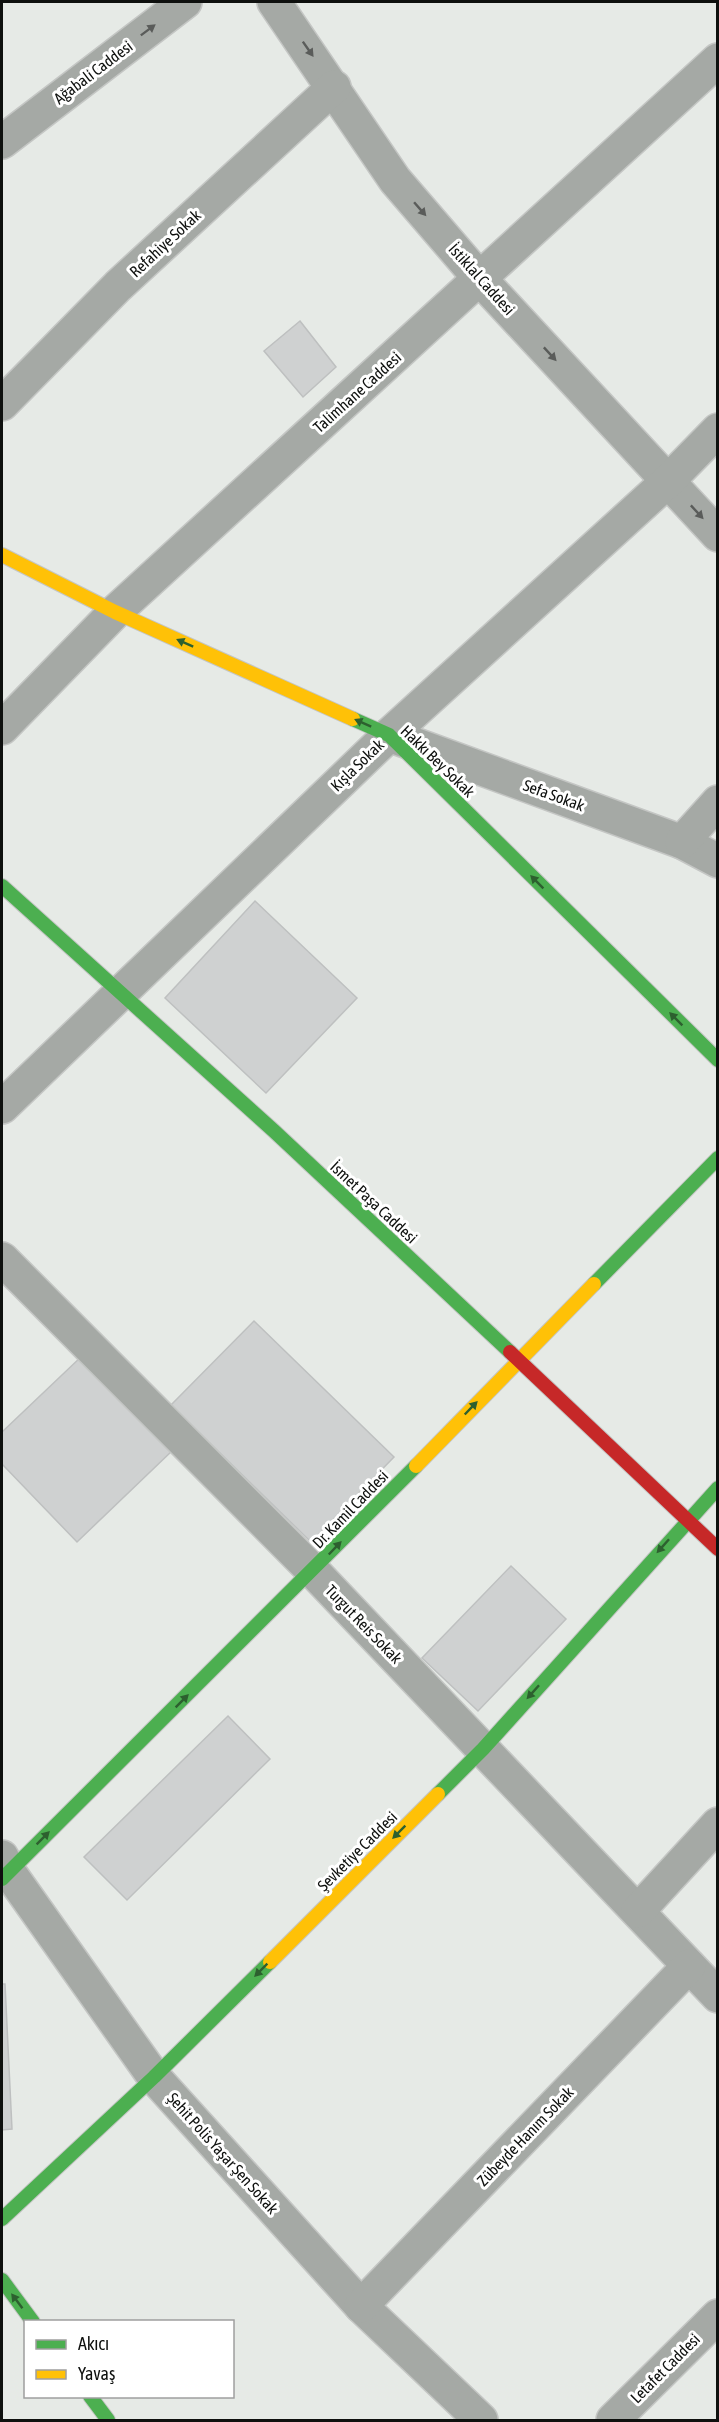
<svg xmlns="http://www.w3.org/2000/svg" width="719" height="2422" font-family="'Asap Condensed',sans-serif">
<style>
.building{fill:#cfd1d1;stroke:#bec0c0;stroke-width:1.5}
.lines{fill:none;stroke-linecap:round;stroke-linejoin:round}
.street-casing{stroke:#c4c6c4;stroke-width:36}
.fast-casing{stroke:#c4c6c4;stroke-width:16}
.slow-casing{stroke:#c4c6c4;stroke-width:16}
.jam-casing{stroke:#c4c6c4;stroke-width:16}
.street{stroke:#a5a9a5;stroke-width:33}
.fast{stroke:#4caf50;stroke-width:14}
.slow{stroke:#ffc107;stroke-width:14}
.jam{stroke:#c62828;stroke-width:14}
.oneway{fill:#5a5c5a}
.oneway2{fill:#2d602f}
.labels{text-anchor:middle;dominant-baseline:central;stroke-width:6;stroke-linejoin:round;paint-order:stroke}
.street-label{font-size:16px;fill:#0e100e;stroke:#fff}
</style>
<rect width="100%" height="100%" fill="#e6eae6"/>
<g class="building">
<path d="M300 321 336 367 303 397 264 351Z"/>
<path d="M255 901 357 998 266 1093 165 998Z"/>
<path d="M254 1321 394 1457 311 1542 171 1405Z"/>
<path d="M83 1355 174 1449 77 1542 2 1464V1432Z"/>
<path d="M511 1566 566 1619 478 1711 422 1658Z"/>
<path d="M228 1716 270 1759 127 1900 84 1857Z"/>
<path d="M2 1984H5L12 2129 2 2130Z"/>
</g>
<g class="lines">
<g class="street-casing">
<g id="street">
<path d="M274 2 395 180 481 280 718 535"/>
<path d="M2 142 185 2"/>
<path d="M2 404 118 286 334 87"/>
<path d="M2 728 115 612 718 60"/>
<path d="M389 735 682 842 718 861"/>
<path d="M682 842 718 802"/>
<path d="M2 1107 389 735 668 481 718 430"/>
<path d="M2 1259 313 1571 718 1996"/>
<path d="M2 1857 9 1872 154 2077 361 2306 481 2420"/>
<path d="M638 1911 718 1824"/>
<path d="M361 2306 689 1966"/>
<path d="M613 2420 718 2316"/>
</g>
</g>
<g class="fast-casing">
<g id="fast">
<path d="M353 719 389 735 718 1060"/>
<path d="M2 886 274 1131 510 1352"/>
<path d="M594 1284 718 1158"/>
<path d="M438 1794 483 1749 718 1488"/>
<path d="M2 1879 416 1466"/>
<path d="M2 2219 154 2077 270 1962"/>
<path d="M2 2280 33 2322"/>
<path d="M90 2396 108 2420"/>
</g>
</g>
<g class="slow-casing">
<g id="slow">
<path d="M2 555 115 612 353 719"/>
<path d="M416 1466 594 1284"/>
<path d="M270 1962 438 1794"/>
</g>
</g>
<g class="jam-casing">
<path id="jam" d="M510 1352 718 1549"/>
</g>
<use href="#street" class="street"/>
<use href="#fast" class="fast"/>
<use href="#slow" class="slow"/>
<use href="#jam" class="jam"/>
</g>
<defs><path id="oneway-solid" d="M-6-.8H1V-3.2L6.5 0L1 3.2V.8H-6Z" transform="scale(1.5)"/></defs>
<g class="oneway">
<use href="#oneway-solid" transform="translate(148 30) rotate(-37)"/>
<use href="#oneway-solid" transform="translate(308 49) rotate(55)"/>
<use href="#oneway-solid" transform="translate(420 209) rotate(49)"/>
<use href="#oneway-solid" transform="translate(550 354) rotate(47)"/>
<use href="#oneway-solid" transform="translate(697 512) rotate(47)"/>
</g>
<g class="oneway2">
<use href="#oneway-solid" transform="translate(185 643) rotate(-156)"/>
<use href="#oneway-solid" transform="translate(363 723) rotate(-156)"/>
<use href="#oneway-solid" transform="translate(537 882) rotate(-135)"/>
<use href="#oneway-solid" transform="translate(676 1019) rotate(-135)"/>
<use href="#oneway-solid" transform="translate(471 1408) rotate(-46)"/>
<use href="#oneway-solid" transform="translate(663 1546) rotate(132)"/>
<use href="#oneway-solid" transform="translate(335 1548) rotate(-46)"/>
<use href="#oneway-solid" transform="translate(533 1692) rotate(132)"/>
<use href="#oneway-solid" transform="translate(182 1701) rotate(-45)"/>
<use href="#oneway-solid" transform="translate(399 1832) rotate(135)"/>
<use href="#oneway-solid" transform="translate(43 1838) rotate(-45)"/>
<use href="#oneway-solid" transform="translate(261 1970) rotate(135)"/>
<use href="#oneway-solid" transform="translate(17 2301) rotate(-127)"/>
</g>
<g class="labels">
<g class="street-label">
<text transform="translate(93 72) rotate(-37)">Ağabali Caddesi</text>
<text transform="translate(165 243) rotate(-43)">Refahiye Sokak</text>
<text transform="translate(482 279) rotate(48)">İstiklal Caddesi</text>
<text transform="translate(357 392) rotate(-42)">Talimhane Caddesi</text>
<text transform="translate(438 761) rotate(44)">Hakkı Bey Sokak</text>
<text transform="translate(357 765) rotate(-44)">Kışla Sokak</text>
<text transform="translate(554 795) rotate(20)">Sefa Sokak</text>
<text transform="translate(374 1202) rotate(43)">İsmet Paşa Caddesi</text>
<text transform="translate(350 1509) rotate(-46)">Dr. Kamil Caddesi</text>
<text transform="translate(364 1624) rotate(46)">Turgut Reis Sokak</text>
<text transform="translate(357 1851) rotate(-45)">Şevketiye Caddesi</text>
<text transform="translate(525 2136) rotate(-46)">Zübeyde Hanım Sokak</text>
<text transform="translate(223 2153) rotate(48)">Şehit Polis Yaşar Şen Sokak</text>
<text transform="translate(665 2368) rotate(-45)">Letafet Caddesi</text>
</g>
</g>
<rect width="719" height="2422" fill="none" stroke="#0e100e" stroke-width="6"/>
<rect x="24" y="2320" width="210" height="78" fill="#ffffff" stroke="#9f9f9f" stroke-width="1.5"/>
<rect x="36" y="2340" width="30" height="9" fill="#4caf50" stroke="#9f9f9f" stroke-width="1.5"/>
<text x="78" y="2350" font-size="18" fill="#0e100e">Akıcı</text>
<rect x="36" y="2370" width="30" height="9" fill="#ffc107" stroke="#9f9f9f" stroke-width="1.5"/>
<text x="78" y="2380" font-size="18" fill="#0e100e">Yavaş</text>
</svg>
